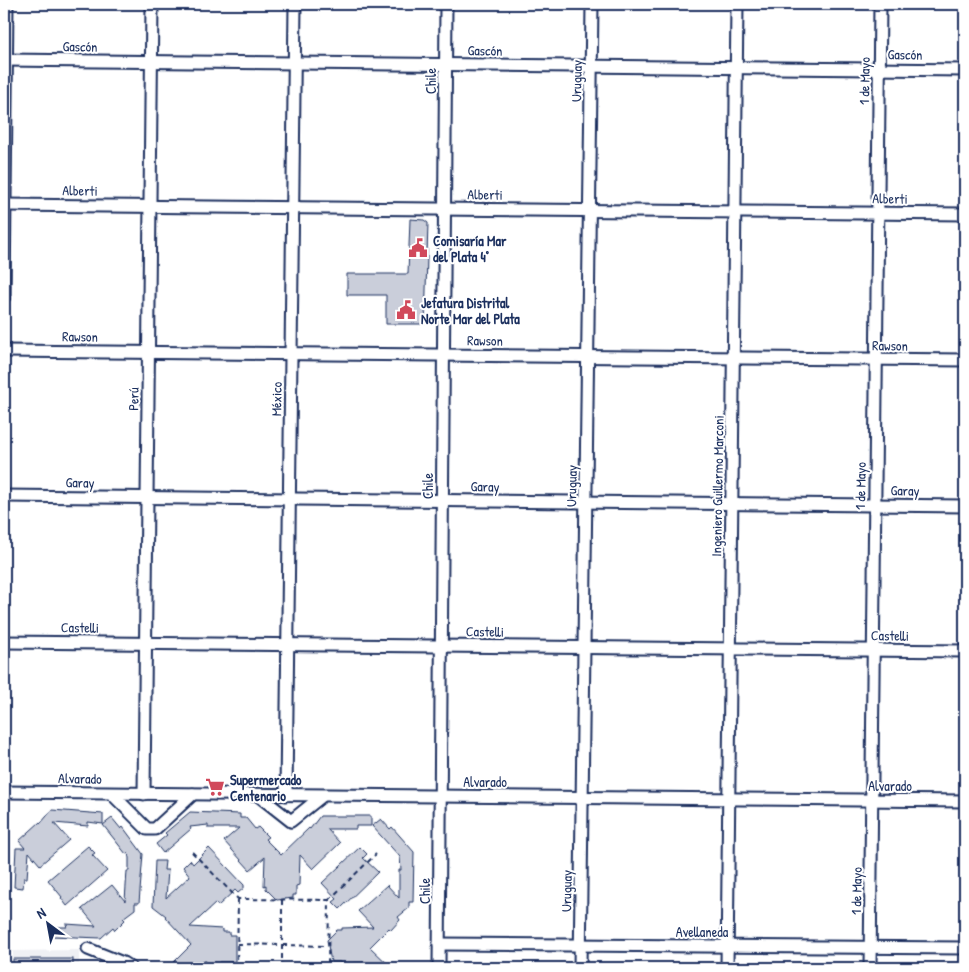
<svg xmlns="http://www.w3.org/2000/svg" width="969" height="972" font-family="'Patrick Hand',sans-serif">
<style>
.built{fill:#eff0f4}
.building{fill:#caceda;stroke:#1b2f5e}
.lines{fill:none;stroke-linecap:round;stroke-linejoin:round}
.minor-casing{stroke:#1b2f5e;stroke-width:15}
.path{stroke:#1b2f5e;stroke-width:2;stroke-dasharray:5 4;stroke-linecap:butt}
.minor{stroke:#fff;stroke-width:11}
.labels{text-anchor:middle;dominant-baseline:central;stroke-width:4;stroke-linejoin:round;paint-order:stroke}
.street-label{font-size:14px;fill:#1b2f5e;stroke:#fff}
.poi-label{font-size:14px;font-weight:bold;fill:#1b2f5e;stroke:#fff;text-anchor:start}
</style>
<rect width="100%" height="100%" fill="#fff"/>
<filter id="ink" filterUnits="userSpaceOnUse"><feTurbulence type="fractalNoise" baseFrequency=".02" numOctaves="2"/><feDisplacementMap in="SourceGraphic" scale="10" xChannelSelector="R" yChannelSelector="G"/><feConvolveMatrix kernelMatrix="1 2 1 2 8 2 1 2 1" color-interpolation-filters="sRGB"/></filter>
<g filter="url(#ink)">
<path class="built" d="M79 950V968H13V951Z"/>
<g class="building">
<path d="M410 219 424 220 428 223 425 324H386V295H347V274H408Z"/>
<path d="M52 810 103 814V824L88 822V826L54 823 69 840 40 865 29 852 27 878H24L23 888 14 887 16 848H25L19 841 40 822 41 823Z"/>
<path d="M190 812 240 814V818H246L255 829 258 827 268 837 265 839 281 855 309 828 310 829 320 816H371V826H356V829H327L340 843 313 869 300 855 299 885 296 886V895H293V898L277 900 266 889V885L264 886 265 857 250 870 224 841 239 828H208V825L190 827 191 829 163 853 156 844 167 835 165 833Z"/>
<path d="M112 818 121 829 123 827 143 854 139 903H135V909L123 918 125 920 115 930 113 927 101 938 50 936 51 927H67L66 924 96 926 82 909 112 885 125 901 127 871H129V858L128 853 126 854 103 825Z"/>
<path d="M381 819 390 829 392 827 414 852 413 902H409V908L398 917 400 920 391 930 389 928 370 947 392 968H374L369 963H354V965H341L340 962H331L327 940 337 930H342V928L373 927 358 911 387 885 399 898V870H401L400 857 372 826Z"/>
<path d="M88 846 95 853 92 855 107 871 67 906 61 898 62 897 48 880Z"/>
<path d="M360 847 367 854 363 858 378 872 340 909 333 902 337 899 322 883Z"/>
<path d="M209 848 244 885V888L238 893 235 890 218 906 216 903 190 927 222 929V932H229V935H235V962H219L220 964H206V961L194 962 187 968H168L191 945 165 917 166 916 153 906 155 861H165L164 870H168L166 898 190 876 183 867 190 860 193 864Z"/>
<rect x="13" y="959" width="60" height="9"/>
</g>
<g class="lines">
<g class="minor-casing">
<g id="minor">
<path d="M4 60 965 70"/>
<path d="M4 205 965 214"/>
<path d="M4 297 7 4"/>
<path d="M4 351 965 360"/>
<path d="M4 496 965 506"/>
<path d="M4 642 965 651"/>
<path d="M4 792 965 801"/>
<path d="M112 794 147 829H155L193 794"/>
<path d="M144 794 152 4"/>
<path d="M258 795 291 821 322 796"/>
<path d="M286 795 295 4"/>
<path d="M439 944 965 948"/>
<path d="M88 949 123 963 131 968"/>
<path d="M439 968 446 4"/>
<path d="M580 968 592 4"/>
<path d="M727 968 737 4"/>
<path d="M870 968 880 4"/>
</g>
</g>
<g class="path">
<path d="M192 852 238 899 329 900 328 968"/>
<path d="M329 900 376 854"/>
<path d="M237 944 327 946"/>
<path d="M237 968 238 899"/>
<path d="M282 968V900"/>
</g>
<use href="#minor" class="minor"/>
</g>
</g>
<defs>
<g id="civic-bare" transform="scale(1.5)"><path d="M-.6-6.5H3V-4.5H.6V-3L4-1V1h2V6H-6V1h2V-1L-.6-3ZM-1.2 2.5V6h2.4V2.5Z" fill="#d1495b" stroke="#fff" stroke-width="2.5" paint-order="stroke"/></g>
<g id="supermarket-bare" transform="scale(1.5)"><path d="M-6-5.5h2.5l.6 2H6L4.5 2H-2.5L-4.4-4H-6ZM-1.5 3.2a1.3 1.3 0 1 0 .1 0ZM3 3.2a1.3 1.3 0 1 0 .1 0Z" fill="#d1495b" stroke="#fff" stroke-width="2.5" paint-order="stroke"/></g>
</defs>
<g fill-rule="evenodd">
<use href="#civic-bare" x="418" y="248"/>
<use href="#civic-bare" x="406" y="310"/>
<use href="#supermarket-bare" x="215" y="787"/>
</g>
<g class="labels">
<g class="street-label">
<text transform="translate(80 46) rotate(1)">Gascón</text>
<text transform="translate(485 50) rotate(1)">Gascón</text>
<text transform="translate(905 54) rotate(1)">Gascón</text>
<text transform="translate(430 81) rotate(-90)">Chile</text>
<text transform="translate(576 81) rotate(-89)">Uruguay</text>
<text transform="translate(864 81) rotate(-89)">1 de Mayo</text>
<text transform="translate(80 190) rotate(1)">Alberti</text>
<text transform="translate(485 194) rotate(1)">Alberti</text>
<text transform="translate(890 198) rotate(1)">Alberti</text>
<text transform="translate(80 336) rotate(1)">Rawson</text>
<text transform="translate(485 340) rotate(1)">Rawson</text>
<text transform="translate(890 345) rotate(1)">Rawson</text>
<text transform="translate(133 399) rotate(-89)">Perú</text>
<text transform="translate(276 399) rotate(-89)">México</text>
<text transform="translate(80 482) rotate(1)">Garay</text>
<text transform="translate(427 486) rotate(-90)">Chile</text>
<text transform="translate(485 486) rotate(1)">Garay</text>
<text transform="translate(571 486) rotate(-89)">Uruguay</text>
<text transform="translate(717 486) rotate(-89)">Ingeniero Guillermo Marconi</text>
<text transform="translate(860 486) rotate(-89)">1 de Mayo</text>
<text transform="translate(905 490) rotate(1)">Garay</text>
<text transform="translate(80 627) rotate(1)">Castelli</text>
<text transform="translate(485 631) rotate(1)">Castelli</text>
<text transform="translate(890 635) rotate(1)">Castelli</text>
<text transform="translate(80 778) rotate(1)">Alvarado</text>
<text x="485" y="781">Alvarado</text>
<text x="890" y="785">Alvarado</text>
<text transform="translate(424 891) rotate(-90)">Chile</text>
<text transform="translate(566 891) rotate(-89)">Uruguay</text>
<text transform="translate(856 891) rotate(-89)">1 de Mayo</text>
<text x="702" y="931">Avellaneda</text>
</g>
<g class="poi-label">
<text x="433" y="240">Comisaría Mar<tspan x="433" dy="16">del Plata 4°</tspan></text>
<text x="421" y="302">Jefatura Distrital<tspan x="421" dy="16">Norte Mar del Plata</tspan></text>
<text x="230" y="779">Supermercado<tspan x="230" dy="16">Centenario</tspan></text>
</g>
</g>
<rect width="969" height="972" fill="none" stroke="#fff" stroke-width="20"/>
<rect x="10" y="10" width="949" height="952" fill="none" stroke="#1b2f5e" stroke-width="2" filter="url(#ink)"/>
<g transform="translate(48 924) rotate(328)" stroke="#ffffff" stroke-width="4" paint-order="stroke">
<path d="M0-4L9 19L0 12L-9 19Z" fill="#1b2f5e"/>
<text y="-8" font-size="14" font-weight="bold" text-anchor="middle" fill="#1b2f5e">N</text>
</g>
</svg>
